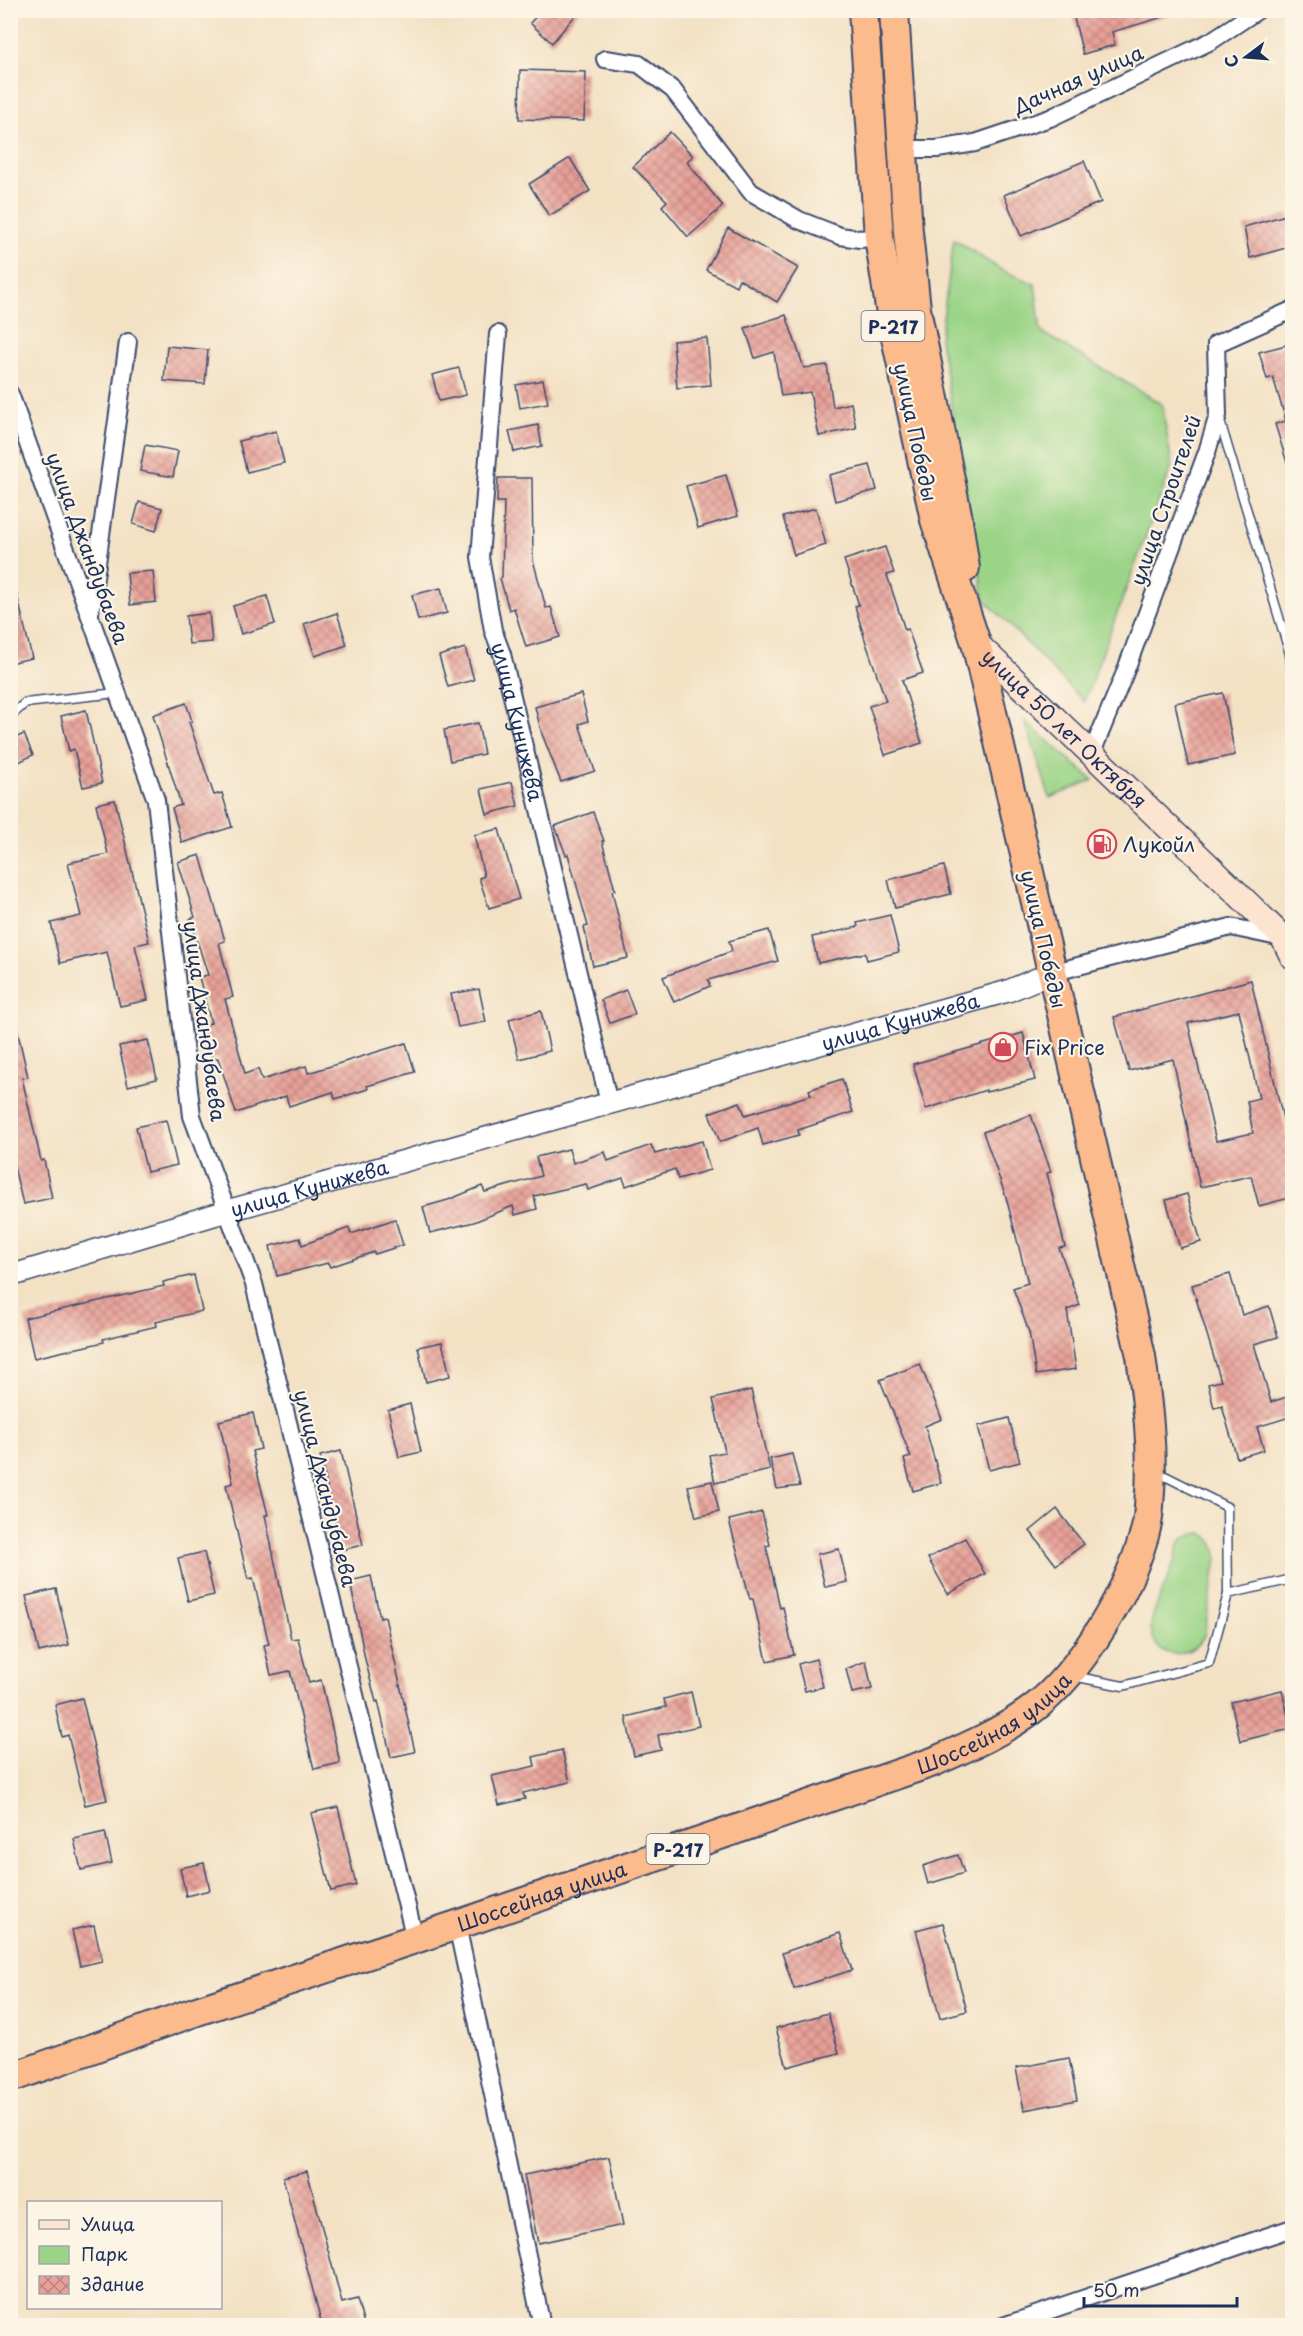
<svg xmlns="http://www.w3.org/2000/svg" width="1303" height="2336" font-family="'Playpen Sans',sans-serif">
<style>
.green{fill:#9bd487;stroke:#5b8272;stroke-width:1.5}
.building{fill:url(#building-cross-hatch);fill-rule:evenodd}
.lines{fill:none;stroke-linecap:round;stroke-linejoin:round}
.service-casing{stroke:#3b4a6d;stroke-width:11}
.minor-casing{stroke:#3b4a6d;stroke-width:20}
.tertiary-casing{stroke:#3b4a6d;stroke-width:24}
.secondary-casing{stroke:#3b4a6d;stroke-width:27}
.trunk-casing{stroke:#3b4a6d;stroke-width:32}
.service{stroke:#fff;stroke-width:8}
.minor{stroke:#fff;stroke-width:16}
.tertiary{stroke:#fff;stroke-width:21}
.secondary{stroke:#fde4d1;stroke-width:24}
.trunk{stroke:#fbbb8d;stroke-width:28}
.labels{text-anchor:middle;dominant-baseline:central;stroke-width:4.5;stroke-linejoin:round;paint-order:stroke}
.shield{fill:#fcf5e5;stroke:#5e6a86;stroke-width:1.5}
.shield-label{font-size:18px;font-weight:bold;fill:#1b2f5e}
.street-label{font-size:20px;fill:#1b2f5e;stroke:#fcf5e5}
.poi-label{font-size:20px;fill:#1b2f5e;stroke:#fcf5e5;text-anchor:start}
</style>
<defs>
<pattern id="building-cross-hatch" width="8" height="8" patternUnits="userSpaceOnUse" patternTransform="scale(1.5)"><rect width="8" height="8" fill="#e8a098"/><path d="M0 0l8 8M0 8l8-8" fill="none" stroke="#bb837f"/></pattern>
</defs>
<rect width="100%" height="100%" fill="#fcf5e5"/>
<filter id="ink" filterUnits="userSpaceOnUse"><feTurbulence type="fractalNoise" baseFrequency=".0167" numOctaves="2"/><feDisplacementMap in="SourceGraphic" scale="12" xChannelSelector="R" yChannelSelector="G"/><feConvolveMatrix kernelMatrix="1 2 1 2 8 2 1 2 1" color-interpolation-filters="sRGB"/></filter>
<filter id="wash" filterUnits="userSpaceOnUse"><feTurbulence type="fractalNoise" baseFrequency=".008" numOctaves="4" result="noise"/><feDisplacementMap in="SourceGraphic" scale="24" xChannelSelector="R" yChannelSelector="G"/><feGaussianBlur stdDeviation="1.35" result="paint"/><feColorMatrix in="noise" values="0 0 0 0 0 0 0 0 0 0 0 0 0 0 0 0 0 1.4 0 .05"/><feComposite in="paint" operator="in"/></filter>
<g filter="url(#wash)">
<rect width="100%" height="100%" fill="#f3e1c4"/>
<g class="green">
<path d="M954 239 1001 270 1035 284 1041 332 1162 404 1172 466 1084 702 984 599 940 339Z"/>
<path d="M1025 721 1093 780 1050 798Z"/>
<path d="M1202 1533C1213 1540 1217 1546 1217 1559L1204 1636C1189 1661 1155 1661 1151 1629 1150 1614 1168 1580 1174 1563 1176 1557 1177 1547 1181 1541 1186 1535 1194 1534 1202 1533Z"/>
</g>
<g id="blocks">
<g class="building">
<path d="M542 10H580L552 43 530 23Z"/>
<path d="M1072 10H1170V15L1112 32 1115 45 1083 54Z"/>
<path d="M520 70 586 72 584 121 519 119Z"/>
<path d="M670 132 693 156 687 162 723 206 688 237 662 206 667 201 633 167Z"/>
<path d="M570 158 590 191 549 216 529 184Z"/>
<path d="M1084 161 1101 202 1021 236 1004 195Z"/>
<path d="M1289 214 1293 229V246L1250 258 1244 227Z"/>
<path d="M728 228 798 268 777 302 739 279 736 286 706 270Z"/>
<path d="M786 315 804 368 827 365 833 407 851 403 856 428 819 436 810 392 781 396 774 352 755 358 745 328Z"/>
<path d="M707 338 711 385 677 388 673 341Z"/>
<path d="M1290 344 1293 355V468L1289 469 1275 424 1286 421 1273 377 1267 379 1259 352Z"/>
<path d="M167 346 208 350 205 384 164 381Z"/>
<path d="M459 368 466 395 439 401 432 375Z"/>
<path d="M543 380 548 403 520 408 516 385Z"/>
<path d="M538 425 542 446 514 452 509 431Z"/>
<path d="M276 431 284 463 247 472 239 441Z"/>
<path d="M145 445 178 451 173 477 140 471Z"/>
<path d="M870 465 877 490 835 501 829 475Z"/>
<path d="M726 475 738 516 698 528 686 486Z"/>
<path d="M498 478H532L533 560 546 608 551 607 560 637 526 647 514 608 509 610 500 578 502 577 504 502H497Z"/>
<path d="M139 502 162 508 156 531 133 524Z"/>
<path d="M816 508 826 545 794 555 783 517Z"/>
<path d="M885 547 894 573 887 575 905 630 908 629 923 673 902 680 922 743 885 755 869 706 886 701 866 643 855 606 859 605 844 560Z"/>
<path d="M153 571 156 602 130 605 127 573Z"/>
<path d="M441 588 447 613 418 620 412 595Z"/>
<path d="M17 595 32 658 10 663V596Z"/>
<path d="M267 596 275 624 241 634 233 606Z"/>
<path d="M209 613 212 642 189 644 186 616Z"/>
<path d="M337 613 347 645 315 656 304 624Z"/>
<path d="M465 648 474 680 448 687 439 656Z"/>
<path d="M1223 693 1235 755 1188 765 1175 703Z"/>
<path d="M581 694 588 721 579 724 595 771 561 782 542 734 535 707Z"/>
<path d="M186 703 192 721 189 722 214 795 222 793 232 827 182 843 172 808 181 805 153 715Z"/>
<path d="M86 710 102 783 83 787 74 749 69 751 61 716Z"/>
<path d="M478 723 484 754 450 761 444 730Z"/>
<path d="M24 734 33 755 17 763 10 749V740Z"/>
<path d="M512 782 518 806 487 814 481 789Z"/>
<path d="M115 800 149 942 135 945 148 1000 120 1006 107 952 60 963 51 923 81 916 68 863 108 854 96 804Z"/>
<path d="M593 812 604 841H602L615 890 612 891 628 958 593 966 584 927 588 926 568 854 566 855 555 826Z"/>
<path d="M499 829 519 899 489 908 479 878 484 876 474 835Z"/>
<path d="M200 855 225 941 219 943 233 997 225 999 245 1074 258 1069 262 1080 306 1066 308 1073 406 1043 415 1072 367 1086 368 1089 335 1099 333 1092 289 1106 286 1096 236 1113 218 1058 212 1059 203 1025 211 1023 199 977 208 975 190 919 195 917 178 862Z"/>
<path d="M944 866 951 894 895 908 888 880Z"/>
<path d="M890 915 899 952 867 960 865 953 818 963 812 937 858 927 857 923Z"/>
<path d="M769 930 778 961 708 980 710 986 674 1002 663 977 732 951 729 941Z"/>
<path d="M1251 980 1293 1162V1197L1259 1206 1251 1176 1200 1187 1173 1059 1129 1071 1114 1017ZM1239 1011 1259 1098 1247 1101 1253 1133 1216 1141 1188 1023Z"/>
<path d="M479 989 486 1022 458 1027 451 994Z"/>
<path d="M626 990 635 1014 610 1023 601 1000Z"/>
<path d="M541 1011 550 1051 519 1059 509 1019Z"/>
<path d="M17 1029 28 1077 22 1078 41 1161 44 1160 52 1198 23 1204 10 1151V1030Z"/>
<path d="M1023 1033 1035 1080 986 1092V1090L926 1109 913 1064Z"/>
<path d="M148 1040 157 1079 128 1086 119 1046Z"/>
<path d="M842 1079 853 1112 798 1130 799 1135 763 1145 758 1128 720 1142 709 1113 740 1102 745 1115 811 1095 809 1090Z"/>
<path d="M1031 1115 1051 1172 1047 1173 1065 1247 1059 1248 1080 1305 1067 1310 1076 1369 1036 1375 1029 1332 1013 1288 1028 1283 1006 1197 983 1132Z"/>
<path d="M166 1120 177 1165 147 1172 136 1127Z"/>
<path d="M702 1141 710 1170 678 1179 675 1169 626 1186 623 1178 588 1190 586 1184 534 1196 537 1209 515 1215 513 1206 474 1222 430 1233 423 1207 448 1200 482 1186 485 1192 541 1176 536 1157 569 1149 573 1163 605 1152 608 1161 651 1145 655 1154Z"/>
<path d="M1187 1194 1201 1242 1180 1248 1166 1200Z"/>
<path d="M395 1219 403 1245 375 1254 374 1252 330 1267 328 1263 277 1276 270 1246 300 1238 302 1245 349 1228 351 1234Z"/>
<path d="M1230 1274 1242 1315 1269 1306 1278 1337 1254 1344 1271 1402 1293 1395V1416L1257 1427 1264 1450 1237 1458 1222 1406 1214 1408 1208 1384 1221 1381 1192 1285Z"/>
<path d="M194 1275 202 1311 156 1322 157 1326 103 1339 104 1342 34 1358 25 1318 164 1286 163 1282Z"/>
<path d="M442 1342 450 1376 426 1382 418 1347Z"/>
<path d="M920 1364 942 1419 925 1426 941 1483 913 1491 904 1459 911 1457 880 1380Z"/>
<path d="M751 1390 770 1470 715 1483 709 1455 725 1452 713 1399Z"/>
<path d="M410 1404 421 1452 399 1457 388 1410Z"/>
<path d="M253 1413 261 1449 252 1451 268 1515H265L291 1639 298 1638 309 1683 321 1680 340 1763 314 1769 290 1671 271 1675 264 1645 269 1644 253 1578 248 1579 226 1485 233 1483 219 1421Z"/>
<path d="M1009 1418 1020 1462 989 1470 978 1426Z"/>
<path d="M341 1451 363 1545 341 1550 320 1456Z"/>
<path d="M792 1454 800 1486 777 1489 770 1459Z"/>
<path d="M712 1481 719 1512 696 1517 688 1486Z"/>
<path d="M1057 1509 1084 1544 1056 1565 1030 1531Z"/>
<path d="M762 1512 770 1545 766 1546 780 1608 783 1607 794 1655 767 1661 753 1599H750L729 1520Z"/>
<path d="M965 1538 985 1574 948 1594 928 1558Z"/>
<path d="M839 1549 847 1582 825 1587 817 1554Z"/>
<path d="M204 1552 214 1595 188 1601 178 1558Z"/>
<path d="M371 1576 380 1618 385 1617 415 1752 391 1757 378 1701 376 1702 365 1659 350 1581Z"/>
<path d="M56 1589 69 1645 39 1652 26 1596Z"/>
<path d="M816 1659 823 1687 805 1691 798 1664Z"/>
<path d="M866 1661 872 1689 852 1693 846 1669Z"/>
<path d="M1282 1690 1291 1729 1240 1741 1231 1702Z"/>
<path d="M691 1692 699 1726 658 1735 661 1750 634 1756 626 1717 666 1707 664 1699Z"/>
<path d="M82 1698 107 1800 85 1805 68 1735 62 1737 55 1705Z"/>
<path d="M562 1750 570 1782 523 1793 525 1799 499 1805 492 1776 535 1766 533 1757Z"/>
<path d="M338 1807 356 1885 331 1891 311 1813Z"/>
<path d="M105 1832 112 1863 81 1870 74 1839Z"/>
<path d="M958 1855 964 1873 928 1884 923 1866Z"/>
<path d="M204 1863 210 1890 186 1896 180 1868Z"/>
<path d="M943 1923 967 2011 940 2018 916 1930Z"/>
<path d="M94 1925 102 1961 80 1966 72 1930Z"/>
<path d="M840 1933 852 1970 794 1989 782 1953Z"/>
<path d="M828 2013 839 2053 787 2067 776 2028Z"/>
<path d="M1069 2058 1077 2100 1024 2110 1016 2068Z"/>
<path d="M609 2157 623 2225 538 2243 524 2175Z"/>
<path d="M307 2171 342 2303 357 2299 364 2325H322L283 2177Z"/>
</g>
</g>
</g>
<g filter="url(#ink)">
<use href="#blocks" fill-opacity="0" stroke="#3b4a6d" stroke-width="1.5"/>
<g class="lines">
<g class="service-casing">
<g id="service">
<path d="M1219 418 1290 654 1292 670"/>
<path d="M10 717 25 703 117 693"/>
<path d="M1155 1471 1227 1507 1228 1594"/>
<path d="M1073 1676 1123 1686 1209 1663 1228 1594 1292 1579"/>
</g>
</g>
<g class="minor-casing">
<g id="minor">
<path d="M605 59 639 64 673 90 751 192 799 220 840 236 860 239 879 237"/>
<path d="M904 149H937L975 143 1050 118 1211 41 1258 10"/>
<path id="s1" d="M498 334 480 557 493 630 502 654 609 1103"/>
<path d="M10 394 156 800 192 1116 254 1284 415 1939"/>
<path d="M90 613 128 342"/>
<path d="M1091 755 1124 675 1207 452 1218 415 1216 344 1292 310"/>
<path d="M1051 973 1231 927 1283 938"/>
<path d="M457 1925 542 2326"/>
<path d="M1003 2326 1292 2228"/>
</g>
</g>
<g class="tertiary-casing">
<g id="tertiary">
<path id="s2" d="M10 1276 227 1211 1008 991 1051 973"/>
</g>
</g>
<g class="secondary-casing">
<g id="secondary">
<path id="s3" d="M976 643 1238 894 1283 938 1292 956"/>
</g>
</g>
<g class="trunk-casing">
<g id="trunk">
<path d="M894 10 908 232 916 309 957 514 965 568"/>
<path id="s4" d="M10 2078 197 2011 457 1925 933 1762C967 1747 1000 1733 1030 1711 1081 1674 1133 1585 1147 1524 1149 1514 1149 1503 1150 1492 1153 1446 1147 1402 1141 1356L976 643 935 520 891 314 879 237 863 10"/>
</g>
</g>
<use href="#service" class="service"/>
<use href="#minor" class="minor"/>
<use href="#tertiary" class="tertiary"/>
<use href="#secondary" class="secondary"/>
<use href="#trunk" class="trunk"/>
</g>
</g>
<defs>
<g id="fuel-ring" transform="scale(1.5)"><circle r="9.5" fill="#fcf5e5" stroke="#d1495b" stroke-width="1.5"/><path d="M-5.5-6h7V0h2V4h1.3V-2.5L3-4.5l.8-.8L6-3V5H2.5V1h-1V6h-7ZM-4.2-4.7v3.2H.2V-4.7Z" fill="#d1495b"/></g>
<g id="shop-ring" transform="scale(1.5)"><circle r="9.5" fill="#fcf5e5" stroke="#d1495b" stroke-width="1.5"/><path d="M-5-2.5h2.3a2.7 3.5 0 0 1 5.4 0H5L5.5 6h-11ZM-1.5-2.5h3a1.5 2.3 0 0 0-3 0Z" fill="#d1495b"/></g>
</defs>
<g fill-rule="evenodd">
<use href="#fuel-ring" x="1102" y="844"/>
<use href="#shop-ring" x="1003" y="1047"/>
</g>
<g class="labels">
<g class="shield">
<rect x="861.5" y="311" width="63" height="30" rx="4.5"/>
<rect x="646.5" y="1834" width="63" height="30" rx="4.5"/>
</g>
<g class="shield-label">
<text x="893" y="326">Р-217</text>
<text x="678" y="1849">Р-217</text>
</g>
<g class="street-label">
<text transform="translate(1078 79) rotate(-24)">Дачная улица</text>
<text transform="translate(916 432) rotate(78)">улица Победы</text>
<text transform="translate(1165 500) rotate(-71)">улица Строителей</text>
<text transform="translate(88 548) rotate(70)">улица Джандубаева</text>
<text stroke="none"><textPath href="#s1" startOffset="393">улица Кунижева</textPath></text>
<text stroke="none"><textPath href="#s3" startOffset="123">улица 50 лет Октября</textPath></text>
<text transform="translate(1044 939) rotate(77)">улица Победы</text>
<text transform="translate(205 1021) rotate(82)">улица Джандубаева</text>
<text stroke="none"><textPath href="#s2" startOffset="926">улица Кунижева</textPath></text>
<text stroke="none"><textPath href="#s2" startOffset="312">улица Кунижева</textPath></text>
<text transform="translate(326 1488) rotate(76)">улица Джандубаева</text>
<text stroke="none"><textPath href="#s4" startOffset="1048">Шоссейная улица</textPath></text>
<text stroke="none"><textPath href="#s4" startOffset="562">Шоссейная улица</textPath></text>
</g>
<g class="poi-label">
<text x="1123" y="844">Лукойл</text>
<text x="1024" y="1047">Fix Price</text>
</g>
</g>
<rect width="1303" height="2336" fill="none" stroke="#fcf5e5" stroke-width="36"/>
<rect x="27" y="2201" width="195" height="108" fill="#fcf5e5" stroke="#a2a6af" stroke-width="1.5"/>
<rect x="39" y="2220" width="30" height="9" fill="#fde4d1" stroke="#a2a6af" stroke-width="1.5"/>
<text x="81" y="2231" font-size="18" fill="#1b2f5e">Улица</text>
<rect x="39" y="2246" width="30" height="18" fill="#9bd487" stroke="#a2a6af" stroke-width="1.5"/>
<text x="81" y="2261" font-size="18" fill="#1b2f5e">Парк</text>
<rect x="39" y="2276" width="30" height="18" fill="url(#building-cross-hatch)" stroke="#a2a6af" stroke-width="1.5"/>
<text x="81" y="2291" font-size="18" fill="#1b2f5e">Здание</text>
<g transform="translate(1246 57) rotate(254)" stroke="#fcf5e5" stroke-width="4.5" paint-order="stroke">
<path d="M0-4.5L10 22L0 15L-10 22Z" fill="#1b2f5e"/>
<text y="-9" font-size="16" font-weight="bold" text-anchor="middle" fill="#1b2f5e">С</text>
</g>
<path d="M1084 2297v9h153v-9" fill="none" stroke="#1b2f5e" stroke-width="3"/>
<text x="1093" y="2297" font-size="18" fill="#1b2f5e" stroke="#fcf5e5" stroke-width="4.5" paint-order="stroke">50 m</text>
</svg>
